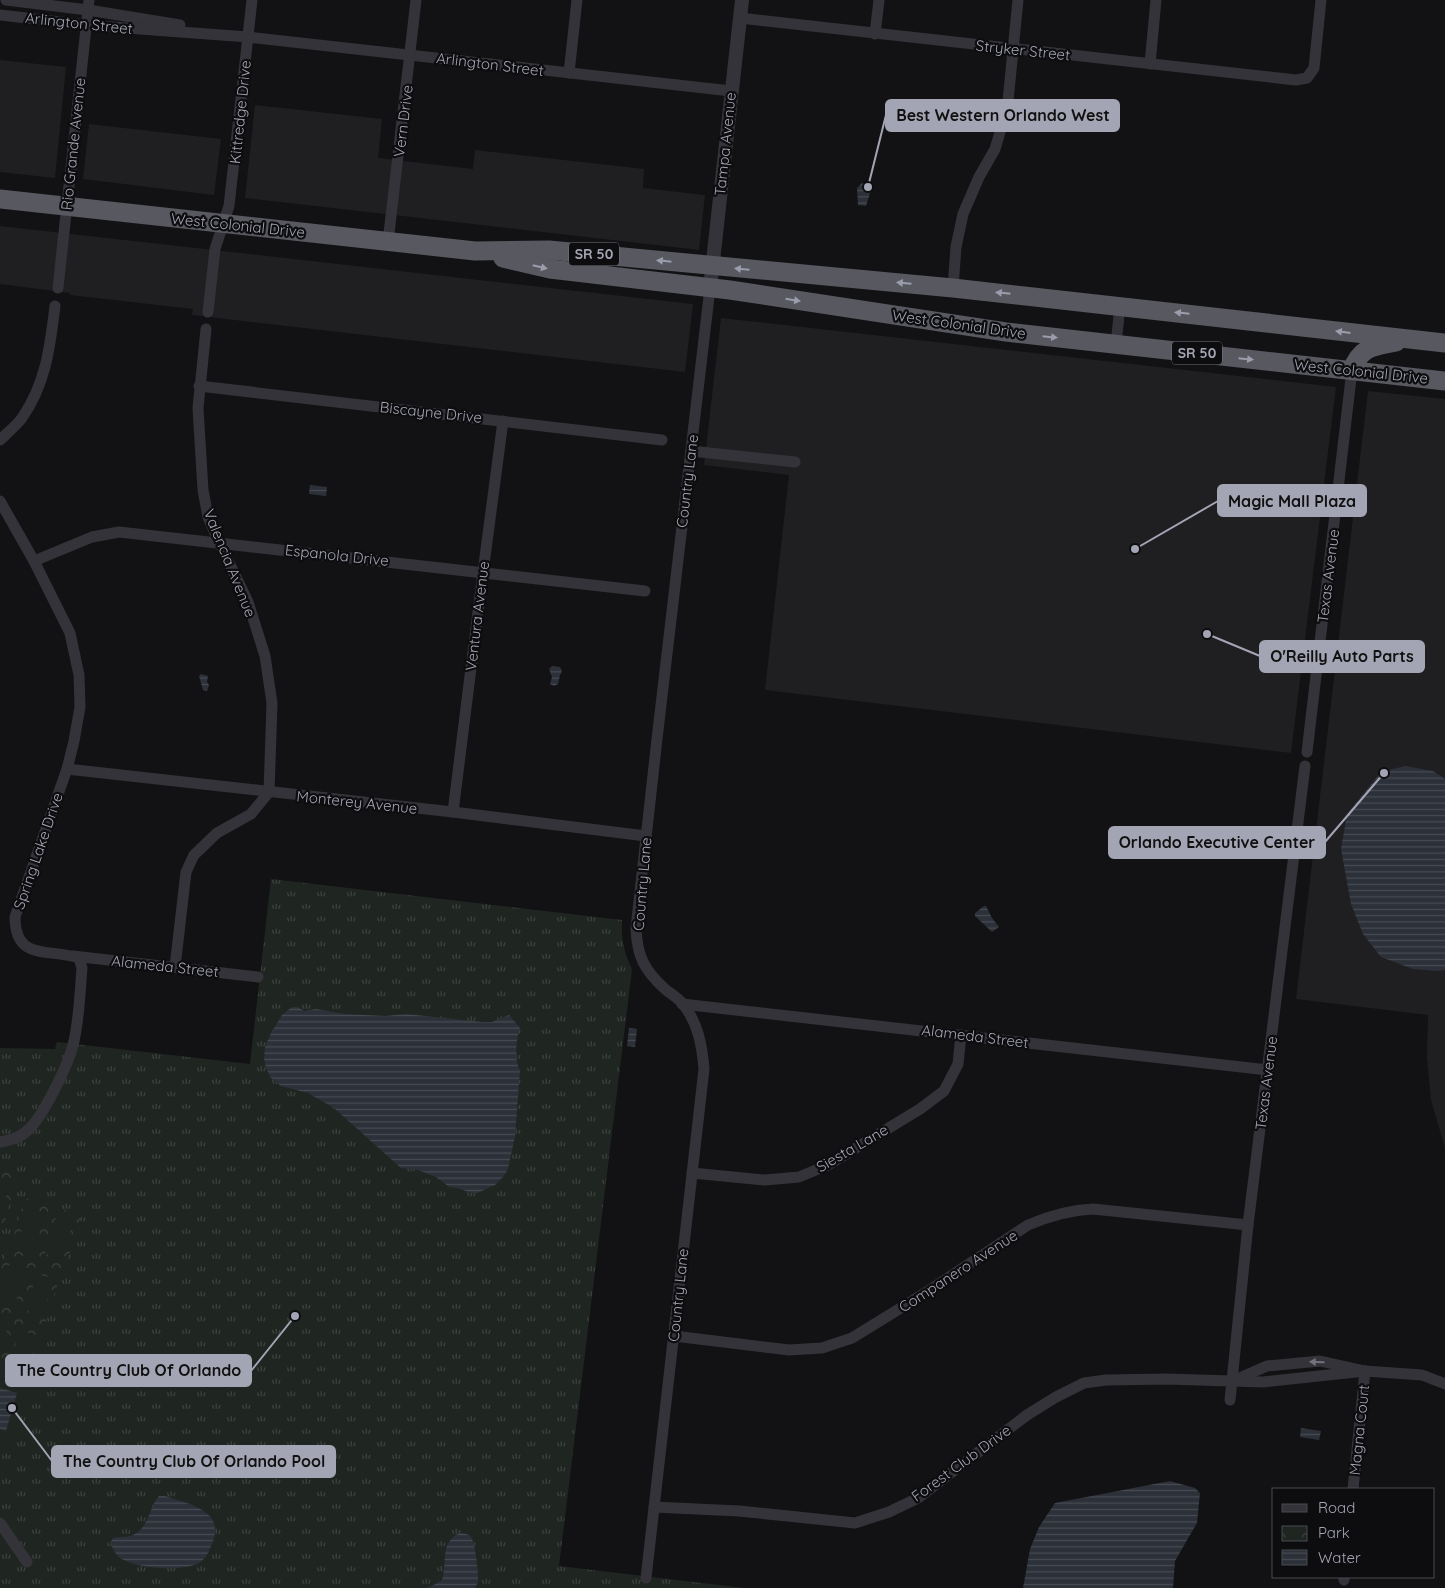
<svg xmlns="http://www.w3.org/2000/svg" width="1445" height="1588" font-family="Quicksand,sans-serif">
<style>
.built{fill:#1f1e21}
.grass{fill:url(#grass-tufts)}
.park{fill:url(#park-crowns)}
.garden{fill:#1f2621}
.water{fill:url(#water-rules)}
.lines{fill:none;stroke-linecap:round;stroke-linejoin:round}
.minor{stroke:#343339;stroke-width:11}
.tertiary{stroke:#343339;stroke-width:14}
.trunk{stroke:#575860;stroke-width:19}
.oneway{fill:#9c9dac}
.oneway2{fill:#72727d}
.labels{text-anchor:middle;dominant-baseline:central;stroke-width:4.5;stroke-linejoin:round;paint-order:stroke}
.shield{fill:#0d0d0f;stroke:#777782;stroke-width:1}
.shield-label{font-size:14px;font-weight:bold;fill:#a4a5b4}
.street-label{font-size:15px;fill:#a4a5b4;stroke:#0d0d0f}
.leader{fill:none;stroke:#a4a5b4;stroke-width:2}
.callout-dot{fill:#a4a5b4;stroke:#0d0d0f;stroke-width:2}
.callout{fill:#a4a5b4;stroke:#a4a5b4;stroke-width:2}
.callout-label{font-size:16px;text-anchor:middle;font-weight:bold;fill:#111}
</style>
<defs>
<pattern id="grass-tufts" width="24" height="20" patternUnits="userSpaceOnUse" patternTransform="scale(1.25)"><rect width="24" height="20" fill="#1f2621"/><path d="M3 7l-1-3M5 7V3M7 7l1-3M15 17l-1-3M17 17v-4M19 17l1-3" fill="none" stroke="#3d423f"/></pattern>
<pattern id="park-crowns" width="20" height="18" patternUnits="userSpaceOnUse" patternTransform="scale(1.25)"><rect width="20" height="18" fill="#1f2621"/><path d="M2 6a3 3 0 1 1 6 0M12 15a3 3 0 1 1 6 0" fill="none" stroke="#3d423f"/></pattern>
<pattern id="water-rules" width="6" height="5" patternUnits="userSpaceOnUse" patternTransform="scale(1.25)"><rect width="6" height="5" fill="#2b3039"/><path d="M0 2.5h6" fill="none" stroke="#474b53"/></pattern>
</defs>
<rect width="100%" height="100%" fill="#121214"/>
<g class="built">
<path d="M0 60 66 67 55 178 0 172Z"/>
<path d="M255 105 382 119 378 158 473 169 475 150 644 169 643 188 705 195 699 250 245 198Z"/>
<path d="M89 124 221 139 214 195 83 179Z"/>
<path d="M0 226 693 304 685 372 192 315 193 309 70 295V293L0 284Z"/>
<path d="M721 318 1336 387 1291 753 765 690 789 475 704 465Z"/>
<path d="M1368 391 1445 399V1148L1431 1100 1427 1058 1428 1015 1296 999Z"/>
</g>
<path class="grass" d="M271 879 622 920C621 939 624 953 632 969L559 1566 744 1588H0V1048L55 1049 57 1042 250 1064Z"/>
<g class="park">
<path d="M0 1167 11 1171 16 1181 4 1224 0 1226Z"/>
<path d="M25 1198 82 1215 64 1271 62 1270 29 1378 22 1382 0 1375V1273L6 1253 8 1254Z"/>
</g>
<g class="garden">
<path d="M0 1178 11 1181 0 1215Z"/>
<path d="M28 1209 45 1214 34 1251 17 1246Z"/>
<path d="M56 1217 73 1223 62 1259 45 1254Z"/>
<path d="M9 1265 26 1270 14 1307 0 1302V1293Z"/>
<path d="M37 1274 54 1279 43 1315 26 1310Z"/>
<path d="M0 1324 8 1327 0 1353Z"/>
<path d="M20 1330 37 1336 26 1372 9 1367Z"/>
<path d="M0 1378 26 1386V1390L29 1391 18 1426H16L11 1441 0 1438Z"/>
</g>
<g class="water">
<path d="M862 183 867 184 871 190 866 206 858 205 857 188Z"/>
<path d="M310 485 327 487 326 496 309 494Z"/>
<path d="M552 666 560 667 562 671 560 675 558 684 554 686 550 684 552 677 549 669Z"/>
<path d="M201 674 208 676 207 682 209 685 207 691 203 690 199 676Z"/>
<path d="M1405 766 1433 771 1445 779V970L1437 971 1413 969 1381 957 1363 934 1351 904 1341 849 1347 814 1381 772Z"/>
<path d="M984 906H986L992 918 999 927 992 932 975 916V913Z"/>
<path d="M292 1007H298L304 1011 316 1009 345 1014 386 1016 406 1014 482 1022H492L509 1015 520 1028C516 1039 514 1060 520 1070L515 1136 508 1169 503 1177 495 1185 475 1194 457 1188 449 1187 436 1177 418 1170 401 1168 334 1108 308 1093 281 1086 271 1078 266 1068 264 1059 265 1047 270 1035 282 1015Z"/>
<path d="M629 1028 637 1029 635 1047 627 1046Z"/>
<path d="M0 1388 17 1393 6 1431 0 1429Z"/>
<path d="M1301 1428 1321 1431 1319 1440 1300 1437Z"/>
<path d="M1170 1481 1195 1488 1200 1493 1197 1523 1175 1561 1173 1588H1023L1030 1549 1039 1527 1055 1503Z"/>
<path d="M159 1496H165C186 1503 225 1510 213 1541 210 1549 207 1558 199 1563 182 1572 137 1569 120 1558 115 1554 112 1548 111 1542L113 1538C120 1536 127 1538 133 1535 149 1528 149 1507 159 1496Z"/>
<path d="M460 1533C465 1533 468 1534 471 1537 475 1542 479 1575 478 1581 477 1584 477 1585 475 1588H425L432 1586 442 1580C448 1562 439 1542 460 1533Z"/>
</g>
<g class="lines">
<g class="minor">
<path d="M6 0 88 10 180 25"/>
<path d="M0 15 86 25 248 37 731 91"/>
<path d="M740 18 1296 80 1307 78 1314 68 1321 0"/>
<path d="M875 34 879 0"/>
<path d="M1150 64 1156 0"/>
<path d="M569 73 577 0"/>
<path d="M1007 111 1018 0"/>
<path d="M388 242 416 0"/>
<path d="M58 288 89 0"/>
<path d="M953 288 956 247 963 214 979 177 995 149 1003 122"/>
<path d="M208 312 215 249 229 206 252 0"/>
<path d="M1116 344 1120 306"/>
<path d="M199 386 662 440"/>
<path d="M0 440C7 433 16 426 22 418 46 383 50 347 55 306"/>
<path d="M691 451 795 462"/>
<path d="M0 501 34 561 70 633 79 675 80 707 74 741 67 769 15 917C15 962 50 948 79 958L82 968C80 992 79 1023 73 1045 68 1065 43 1117 28 1130 20 1138 11 1140 0 1142"/>
<path d="M34 561 92 537 119 532 645 591"/>
<path d="M1307 752 1352 370"/>
<path d="M67 769 453 812 646 836"/>
<path d="M453 812 483 572 503 421"/>
<path d="M73 956 258 977"/>
<path d="M175 967 186 872 194 855 217 833 251 814 269 792 272 703 265 656 248 602 219 542 208 517 203 490 198 408 206 329"/>
<path d="M682 1004 1268 1070"/>
<path d="M692 1173 765 1180 799 1177 828 1165 920 1109 944 1091 958 1064 961 1035"/>
<path d="M674 1336 789 1350 822 1348 852 1338 925 1293 1028 1225C1049 1216 1070 1210 1093 1209L1248 1225"/>
<path d="M1235 1380 1267 1366 1320 1361 1365 1371 1422 1375 1445 1384"/>
<path d="M1230 1400 1248 1225 1305 766"/>
<path d="M1353 1489 1365 1371"/>
<path d="M654 1507 739 1511 855 1523 889 1512 918 1498 1027 1415 1056 1397 1084 1383 1106 1380 1167 1379 1263 1382 1365 1371"/>
<path d="M0 1523 27 1562"/>
<path d="M646 1578 704 1069C702 1045 698 1023 683 1004 678 998 671 994 665 989 644 970 637 956 636 928L657 739 710 288"/>
<path d="M1344 1580V1577"/>
</g>
<path class="tertiary" d="M710 288 742 0"/>
<g class="trunk">
<path d="M0 199 475 251 549 250 953 288 1445 343"/>
<path d="M503 258 550 269 730 290 1006 332 1445 381"/>
<path d="M1352 370C1361 346 1373 347 1396 342"/>
</g>
</g>
<defs><path id="oneway-solid" d="M-6-.8H1V-3.2L6.5 0L1 3.2V.8H-6Z" transform="scale(1.25)"/></defs>
<g class="oneway">
<use href="#oneway-solid" transform="translate(664 261) rotate(-174)"/>
<use href="#oneway-solid" transform="translate(540 267) rotate(13)"/>
<use href="#oneway-solid" transform="translate(742 269) rotate(-175)"/>
<use href="#oneway-solid" transform="translate(904 283) rotate(-175)"/>
<use href="#oneway-solid" transform="translate(1003 293) rotate(-174)"/>
<use href="#oneway-solid" transform="translate(793 300) rotate(9)"/>
<use href="#oneway-solid" transform="translate(1182 313) rotate(-174)"/>
<use href="#oneway-solid" transform="translate(1343 332) rotate(-173)"/>
<use href="#oneway-solid" transform="translate(1050 337) rotate(6)"/>
<use href="#oneway-solid" transform="translate(1246 359) rotate(6)"/>
</g>
<use class="oneway2" href="#oneway-solid" transform="translate(1317 1362) rotate(-179)"/>
<g class="labels">
<g class="shield">
<rect x="569" y="242.5" width="50" height="23" rx="4"/>
<rect x="1172" y="341.5" width="50" height="23" rx="4"/>
</g>
<g class="shield-label">
<text x="594" y="254">SR 50</text>
<text x="1197" y="353">SR 50</text>
</g>
<g class="street-label">
<text transform="translate(79 23) rotate(6)">Arlington Street</text>
<text transform="translate(1023 50) rotate(6)">Stryker Street</text>
<text transform="translate(490 64) rotate(7)">Arlington Street</text>
<text transform="translate(240 112) rotate(-84)">Kittredge Drive</text>
<text transform="translate(403 121) rotate(-83)">Vern Drive</text>
<text transform="translate(73 144) rotate(-84)">Rio Grande Avenue</text>
<text transform="translate(725 144) rotate(-84)">Tampa Avenue</text>
<text transform="translate(238 225) rotate(6)">West Colonial Drive</text>
<text transform="translate(959 324) rotate(8)">West Colonial Drive</text>
<text transform="translate(1361 371) rotate(6)">West Colonial Drive</text>
<text transform="translate(431 412) rotate(6)">Biscayne Drive</text>
<text transform="translate(687 481) rotate(-83)">Country Lane</text>
<text transform="translate(337 555) rotate(6)">Espanola Drive</text>
<text transform="translate(230 563) rotate(68)">Valencia Avenue</text>
<text transform="translate(1328 576) rotate(-83)">Texas Avenue</text>
<text transform="translate(477 616) rotate(-83)">Ventura Avenue</text>
<text transform="translate(357 802) rotate(6)">Monterey Avenue</text>
<text transform="translate(38 851) rotate(-71)">Spring Lake Drive</text>
<text transform="translate(642 884) rotate(-85)">Country Lane</text>
<text transform="translate(165 966) rotate(6)">Alameda Street</text>
<text transform="translate(975 1036) rotate(7)">Alameda Street</text>
<text transform="translate(1266 1083) rotate(-83)">Texas Avenue</text>
<text transform="translate(852 1148) rotate(-30)">Siesta Lane</text>
<text transform="translate(958 1271) rotate(-33)">Companero Avenue</text>
<text transform="translate(678 1295) rotate(-84)">Country Lane</text>
<text transform="translate(1359 1430) rotate(-84)">Magna Court</text>
<text transform="translate(961 1463) rotate(-36)">Forest Club Drive</text>
</g>
</g>
<path class="leader" d="M868 187L886 115M1135 549L1218 501M1207 634L1260 656M1384 773L1325 842M295 1316L251 1371M12 1408L52 1461"/>
<g class="callout-dot">
<circle cx="868" cy="187" r="5"/>
<circle cx="1135" cy="549" r="5"/>
<circle cx="1207" cy="634" r="5"/>
<circle cx="1384" cy="773" r="5"/>
<circle cx="295" cy="1316" r="5"/>
<circle cx="12" cy="1408" r="5"/>
</g>
<g class="callout">
<rect x="886" y="100" width="233" height="31" rx="5"/>
<rect x="1218" y="485" width="148" height="31" rx="5"/>
<rect x="1260" y="641" width="164" height="31" rx="5"/>
<rect x="1109" y="827" width="216" height="31" rx="5"/>
<rect x="6" y="1355" width="245" height="31" rx="5"/>
<rect x="52" y="1446" width="283" height="31" rx="5"/>
</g>
<g class="callout-label">
<text x="1003" y="121">Best Western Orlando West</text>
<text x="1292" y="507">Magic Mall Plaza</text>
<text x="1342" y="662">O'Reilly Auto Parts</text>
<text x="1217" y="848">Orlando Executive Center</text>
<text x="129" y="1376">The Country Club Of Orlando</text>
<text x="194" y="1467">The Country Club Of Orlando Pool</text>
</g>
<rect x="1272" y="1488" width="162" height="90" fill="#0d0d0f" stroke="#494a51"/>
<rect x="1282" y="1504" width="25" height="8" fill="#343339" stroke="#494a51"/>
<text x="1318" y="1513" font-size="15" fill="#a4a5b4">Road</text>
<rect x="1282" y="1526" width="25" height="15" fill="url(#park-crowns)" stroke="#494a51"/>
<text x="1318" y="1538" font-size="15" fill="#a4a5b4">Park</text>
<rect x="1282" y="1550" width="25" height="15" fill="url(#water-rules)" stroke="#494a51"/>
<text x="1318" y="1563" font-size="15" fill="#a4a5b4">Water</text>
</svg>
